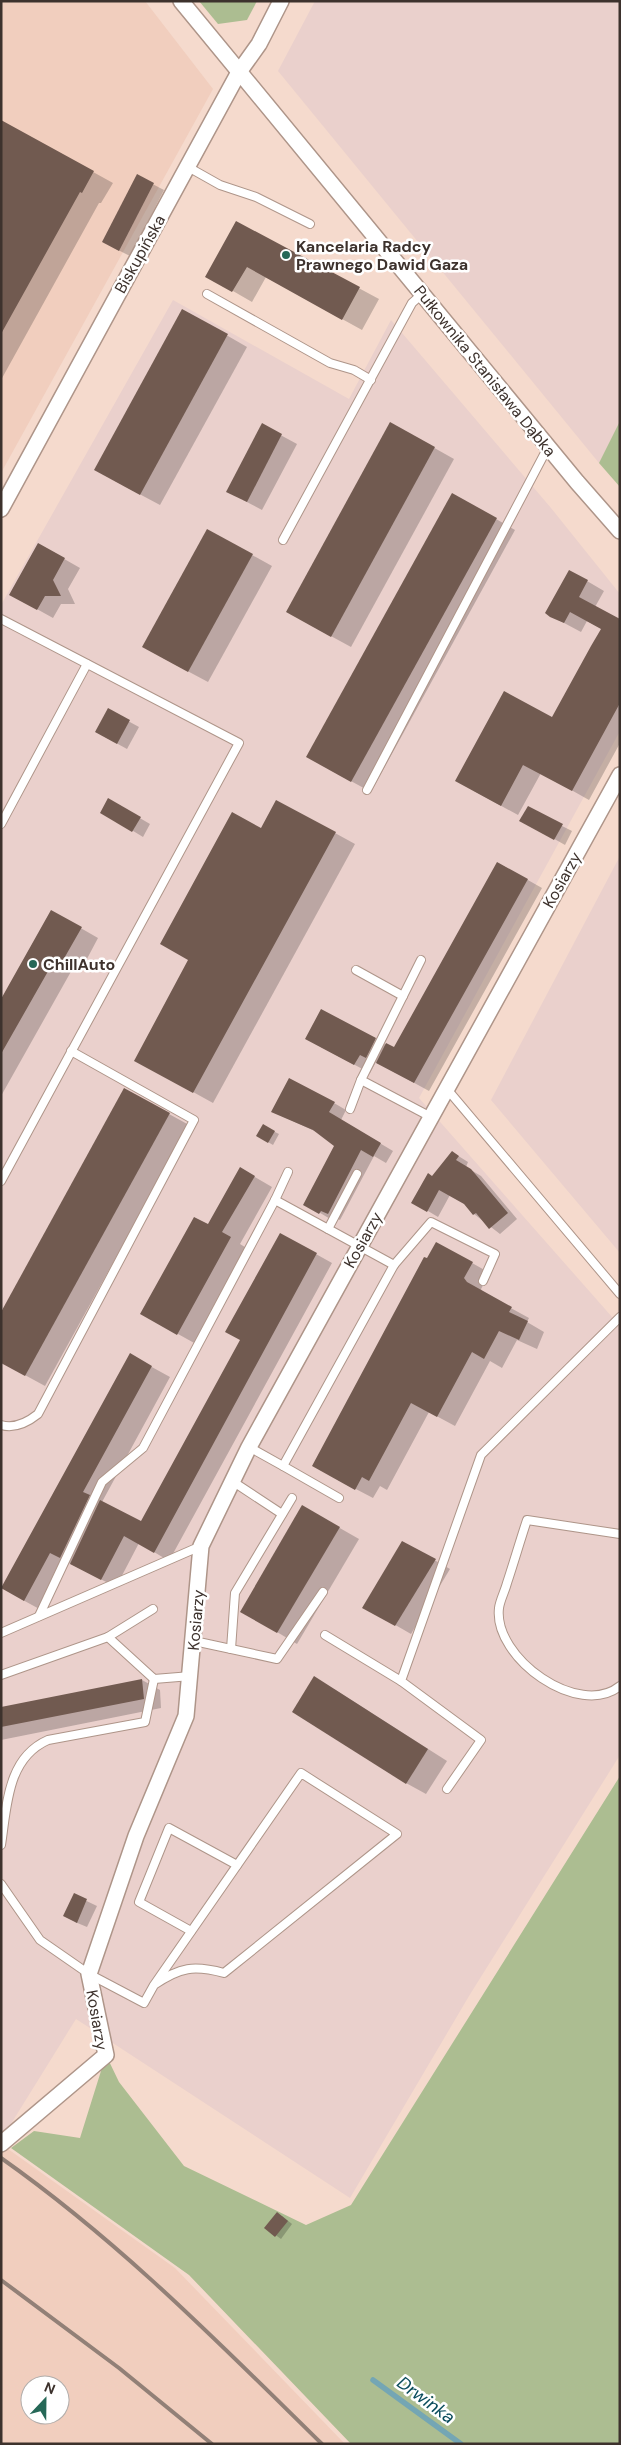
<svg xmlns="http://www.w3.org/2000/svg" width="621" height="2445" font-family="'DM Sans',sans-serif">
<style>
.built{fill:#f1cebe;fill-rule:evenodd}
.industrial{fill:#ead0cc}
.green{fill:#acbd91}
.shadow{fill:#0003}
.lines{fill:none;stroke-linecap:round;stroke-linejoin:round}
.stream{stroke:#74a6b4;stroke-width:5.5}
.building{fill:#715a50}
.lane-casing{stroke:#ae9589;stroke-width:10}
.street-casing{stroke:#ae9589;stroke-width:18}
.lane{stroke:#fff;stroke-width:8}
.street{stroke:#fff;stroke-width:15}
.rail{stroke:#928077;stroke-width:4}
.poi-dot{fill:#266857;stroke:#fff;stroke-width:2}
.labels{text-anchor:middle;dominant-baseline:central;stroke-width:5;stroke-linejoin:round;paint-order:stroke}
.poi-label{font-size:16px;font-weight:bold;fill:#3d322d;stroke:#fff;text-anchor:start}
.street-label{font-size:16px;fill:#3d322d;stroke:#fff}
.water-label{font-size:18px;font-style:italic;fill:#0a4c5c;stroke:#fff}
</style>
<rect width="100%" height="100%" fill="#f5dacd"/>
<g class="built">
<path d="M2 1H145L213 89 1 473Z"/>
<path d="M1 2144 175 2268 345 2444H1ZM30 2385H60V2415H30Z"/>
</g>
<g class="industrial">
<path d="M315 1H620V421L599 463 278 71Z"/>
<path d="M173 300 349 399 391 320 551 508 620 594V731L419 1098 620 1326V1755L469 1996 350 2198 76 2019 1 2140V605Z"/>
<path d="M620 856V1253L491 1100Z"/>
</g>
<g class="green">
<path d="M199 1H257L247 20 218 24Z"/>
<path d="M620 421V487L599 463Z"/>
<path d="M620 1776V2444H351L189 2275 11 2148 34 2131 80 2138 106 2055 119 2082 184 2166 306 2225 351 2205Z"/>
</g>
<g class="shadow">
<path d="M1 121 113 183 101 203H99L1 380Z"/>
<path d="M137 176 164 190 130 256 114 248Z"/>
<path d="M236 222 379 299 362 330 266 277 252 302 207 276Z"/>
<path d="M183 310 247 347 160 505 115 481Z"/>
<path d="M390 423 454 459 351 647 307 623Z"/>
<path d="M262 425 297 444 262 510 243 500Z"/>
<path d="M496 519 515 530 371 792 327 768Z"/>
<path d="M38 544 80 568 68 589 75 604H61L53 618 26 603Z"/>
<path d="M252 555 272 566 208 682 163 658Z"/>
<path d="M587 581 604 591 595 607 620 620V743L589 800 541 773 518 815 474 791 553 719 602 629 587 621 581 632 551 616Z"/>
<path d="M108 710 139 727 127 749 96 732Z"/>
<path d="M109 800 150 824 143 837 102 812Z"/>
<path d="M521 820 562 826 572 831 565 845Z"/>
<path d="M262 829 335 833 355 844 213 1103 155 1071Z"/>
<path d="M498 863 542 888 429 1091 376 1062 370 1073 321 1047 375 1039 394 1049Z"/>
<path d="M51 911 98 938 80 972 73 968 1 1096V1002Z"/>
<path d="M334 1103 346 1110 341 1120 393 1151 386 1163 374 1156 340 1220 334 1217 332 1220 305 1204 335 1146 319 1133 273 1112Z"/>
<path d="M169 1114 189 1125 45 1386 1 1362Z"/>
<path d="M263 1126 279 1134 273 1145 258 1136Z"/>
<path d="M452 1152 468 1162 466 1167 481 1176 517 1219 500 1234 474 1214 465 1203 450 1195 438 1217 413 1202Z"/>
<path d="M241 1169 272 1187 240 1244 248 1249 196 1344 142 1314 208 1226Z"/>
<path d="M280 1234 332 1263 169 1561 139 1543 116 1587 69 1563 43 1611 21 1599 130 1355 170 1377 102 1502 141 1523 242 1340Z"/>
<path d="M472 1263 490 1273 481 1289 483 1293 529 1318 527 1322 544 1332 537 1349 517 1340 502 1368 490 1361 455 1426 429 1412 387 1490 380 1486 373 1498 331 1476Z"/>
<path d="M303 1507 359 1539 297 1644 242 1611Z"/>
<path d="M403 1542 450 1569 411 1634 364 1607Z"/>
<path d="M142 1680 160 1690 161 1708 1 1740V1709Z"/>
<path d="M334 1689 447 1761 426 1794 406 1783Z"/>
<path d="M74 1895 97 1906 87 1927 75 1922Z"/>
<path d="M282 2216 292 2224 281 2239 266 2228Z"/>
</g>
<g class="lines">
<path class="stream" d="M373 2380 461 2444"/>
</g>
<g class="building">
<path d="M1 120 94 171 82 193 80 192 1 334Z"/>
<path d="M137 174 154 183 119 251 102 242Z"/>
<path d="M236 221 360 287 342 320 247 267 232 292 205 277Z"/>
<path d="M182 309 228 334 140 495 94 470Z"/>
<path d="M390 422 435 447 331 637 286 612Z"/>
<path d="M262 423 282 434 247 502 226 492Z"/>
<path d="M452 493 497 518 351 782 306 757Z"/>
<path d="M207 529 253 554 188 672 142 647Z"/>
<path d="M38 543 65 558 53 580 61 596H45L37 610 9 595Z"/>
<path d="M569 570 588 580 579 597 620 619V703L572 791 523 765 501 806 455 781 504 691 552 717 591 646 601 629 570 612 564 623 550 617 545 613Z"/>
<path d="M108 708 130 720 117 744 95 732Z"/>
<path d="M108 798 141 817 132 832 100 813Z"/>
<path d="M276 800 336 832 193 1093 134 1061 188 960 160 944 232 812 261 828Z"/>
<path d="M528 806 563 824 554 840 519 821Z"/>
<path d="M497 862 528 879 414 1083 376 1063 386 1043 394 1047Z"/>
<path d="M51 910 82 927 62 962 55 959 1 1054V999Z"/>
<path d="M321 1009 376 1038 366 1058 360 1055 354 1065 305 1039Z"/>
<path d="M289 1078 335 1102 329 1112 381 1143 373 1157 361 1150 328 1214 321 1211 319 1214 303 1205 334 1146 313 1130 271 1112Z"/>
<path d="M124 1088 170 1113 25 1376 1 1363V1312Z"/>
<path d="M263 1124 275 1131 268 1143 256 1136Z"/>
<path d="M452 1151 459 1156 456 1160 471 1169 508 1213 489 1229 476 1213 473 1215 464 1204 439 1190 427 1212 411 1203 428 1173 432 1176Z"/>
<path d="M240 1167 255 1176 222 1232 231 1237 177 1335 140 1314 194 1217 208 1224Z"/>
<path d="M280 1233 317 1253 154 1553 124 1536 101 1580 70 1564 100 1500 141 1521 240 1340 225 1332Z"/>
<path d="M436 1242 473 1262 464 1278 467 1282 512 1307 509 1312 528 1321 519 1340 499 1331 484 1359 472 1352 437 1417 411 1403 369 1481 362 1477 355 1490 312 1466 424 1257 427 1258Z"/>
<path d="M130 1353 152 1366 83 1492 90 1495 60 1558 50 1553 24 1601 1 1588Z"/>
<path d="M302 1505 340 1527 277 1633 240 1612Z"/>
<path d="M402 1541 436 1559 395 1626 362 1608Z"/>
<path d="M314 1676 428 1749 406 1784 292 1712Z"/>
<path d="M142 1679 144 1699 1 1727V1707Z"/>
<path d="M74 1893 87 1899 77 1923 63 1916Z"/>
<path d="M277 2212 288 2221 275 2237 264 2228Z"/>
</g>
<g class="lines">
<g class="lane-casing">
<g id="lane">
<path d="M188 167 220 185 256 197 310 224"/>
<path d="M207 294 330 363 354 370 371 380"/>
<path d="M283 540 412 303 422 294"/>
<path d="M1 619 239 743 1 1181"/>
<path d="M367 790 548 447"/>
<path d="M1 824 87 664"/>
<path d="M421 960 361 1080 431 1117"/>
<path d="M356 970 403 996"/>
<path d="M447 1089 620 1294"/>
<path d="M350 1109 361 1080"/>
<path d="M275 1200 288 1172"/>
<path d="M328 1229 357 1174"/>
<path d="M1 1425C15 1429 28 1422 38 1414L194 1120 71 1051"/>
<path d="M249 1447 283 1466"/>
<path d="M232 1481 282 1514"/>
<path d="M339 1498 283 1466 394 1265"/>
<path d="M620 1534 527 1520C520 1541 514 1562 507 1583 505 1591 500 1600 499 1608 493 1658 579 1719 620 1686"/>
<path d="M39 1616 102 1482 143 1448 275 1200 394 1265 431 1222 495 1254 483 1281"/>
<path d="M1 1633 201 1546"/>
<path d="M325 1635 401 1681"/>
<path d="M108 1637 153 1609"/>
<path d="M194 1641 277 1659 323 1592"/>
<path d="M231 1649 235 1593 292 1498"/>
<path d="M1 1675 108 1637 154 1679 191 1676"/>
<path d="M447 1789 481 1740 401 1681 481 1455 620 1317"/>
<path d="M1 1845C7 1806 7 1758 48 1740L145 1722 154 1679"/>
<path d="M1 1884 40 1940 89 1974 144 2003 154 1985 301 1773 397 1834 224 1973C194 1965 180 1967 154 1985"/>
<path d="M191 1931 139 1902 169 1828 237 1865"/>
</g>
</g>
<g class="street-casing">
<g id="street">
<path d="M181 1 577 482 620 531"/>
<path d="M1 509 239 72 259 44 281 1"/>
<path d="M1 2144 106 2055 89 1974 136 1836 186 1716 201 1546 249 1447 620 775"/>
</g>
</g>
<use href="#lane" class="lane"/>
<use href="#street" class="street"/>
<g class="rail">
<path d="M1 2158C120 2242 218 2342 322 2444"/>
<path d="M1 2280 119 2368 212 2444"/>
</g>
</g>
<g class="poi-dot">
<circle cx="286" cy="255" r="5"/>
<circle cx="33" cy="964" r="5"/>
</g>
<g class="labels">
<g class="poi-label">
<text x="296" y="246">Kancelaria Radcy<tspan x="296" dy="18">Prawnego Dawid Gaza</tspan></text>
<text x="43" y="964">ChillAuto</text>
</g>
<g class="street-label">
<text transform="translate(140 254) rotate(-61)">Biskupińska</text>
<text transform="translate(485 371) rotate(51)">Pułkownika Stanisława Dąbka</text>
<text transform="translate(562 880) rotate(-61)">Kosiarzy</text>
<text transform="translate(363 1240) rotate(-61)">Kosiarzy</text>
<text transform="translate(196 1620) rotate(-85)">Kosiarzy</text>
<text transform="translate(97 2020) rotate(80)">Kosiarzy</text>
</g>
<g class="water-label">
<text transform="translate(426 2400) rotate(36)">Drwinka</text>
</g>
</g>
<rect width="621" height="2445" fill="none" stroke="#3d322d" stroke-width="5"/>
<g transform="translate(45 2400) rotate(22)"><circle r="24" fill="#ffffff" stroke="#b1adab"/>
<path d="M0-4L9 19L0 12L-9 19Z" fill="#266857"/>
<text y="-8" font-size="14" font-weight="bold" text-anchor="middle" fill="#3d322d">N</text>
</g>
</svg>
